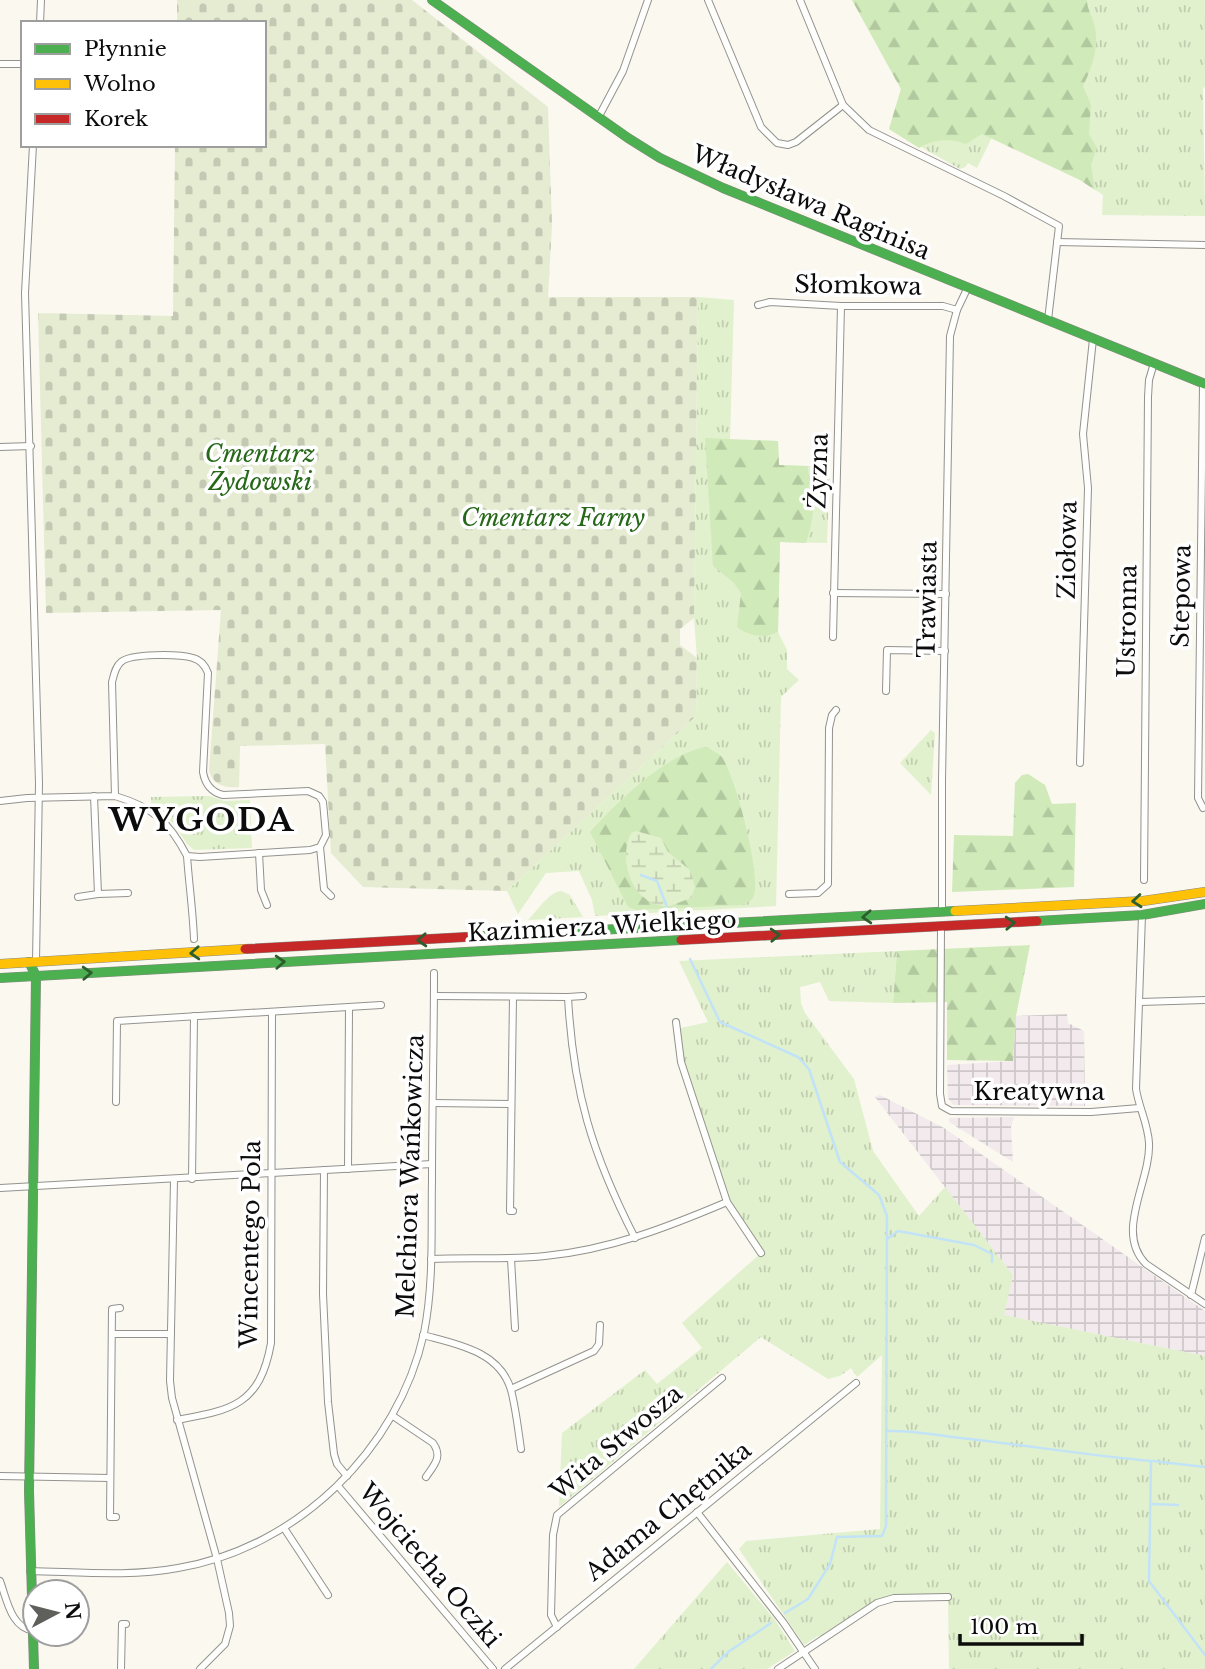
<svg xmlns="http://www.w3.org/2000/svg" width="1205" height="1669" font-family="'Libre Baskerville',serif">
<style>
.industrial{fill:url(#industrial-grid)}
.grass{fill:url(#grass-tufts)}
.forest{fill:url(#forest-firs)}
.wetland{fill:url(#wetland-marsh)}
.cemetery{fill:url(#cemetery-stones)}
.lines{fill:none;stroke-linecap:round;stroke-linejoin:round}
.stream{stroke:#c2e3f7;stroke-width:2.5}
.street-casing{stroke:#93928e;stroke-width:8}
.fast-casing{stroke:#8a8985;stroke-width:10}
.slow-casing{stroke:#8a8985;stroke-width:10}
.jam-casing{stroke:#8a8985;stroke-width:10}
.street{stroke:#fefefd;stroke-width:6}
.fast{stroke:#4caf50;stroke-width:9}
.slow{stroke:#ffc107;stroke-width:9}
.jam{stroke:#c62828;stroke-width:9}
.oneway{stroke:#2c5e2e}
.labels{text-anchor:middle;dominant-baseline:central;stroke-width:7;stroke-linejoin:round;paint-order:stroke}
.street-label{font-size:24px;fill:#0c0c0c;stroke:#fff}
.park-label{font-size:24px;font-style:italic;fill:#256817;stroke:#fff}
.district-label{font-size:32px;font-weight:bold;letter-spacing:2px;fill:#0c0c0c;stroke:#fff}
</style>
<defs>
<pattern id="industrial-grid" width="8" height="8" patternUnits="userSpaceOnUse" patternTransform="scale(1.75)"><rect width="8" height="8" fill="#f2eaed"/><path d="M0 4h8M4 0v8" fill="none" stroke="#cec8ca"/></pattern>
<pattern id="grass-tufts" width="24" height="20" patternUnits="userSpaceOnUse" patternTransform="scale(1.75)"><rect width="24" height="20" fill="#e1f1cd"/><path d="M3 7l-1-3M5 7V3M7 7l1-3M15 17l-1-3M17 17v-4M19 17l1-3" fill="none" stroke="#c0cdaf"/></pattern>
<pattern id="forest-firs" width="22" height="20" patternUnits="userSpaceOnUse" patternTransform="scale(1.75)"><rect width="22" height="20" fill="#d1eaba"/><path d="M5 1l3.5 6h-7zM16 11l3.5 6h-7z" fill="#b2c89f"/></pattern>
<pattern id="wetland-marsh" width="20" height="14" patternUnits="userSpaceOnUse" patternTransform="scale(1.75)"><rect width="20" height="14" fill="#e1f1cd"/><path d="M1 5h8M5 5V1M11 12h8M15 12V8" fill="none" stroke="#c0cdaf"/></pattern>
<pattern id="cemetery-stones" width="16" height="16" patternUnits="userSpaceOnUse" patternTransform="scale(1.75)"><rect width="16" height="16" fill="#e5ecd2"/><path d="M2 7V4a2 2 0 0 1 4 0v3zM10 15v-3a2 2 0 0 1 4 0v3z" fill="#c3c9b3"/></pattern>
</defs>
<rect width="100%" height="100%" fill="#faf8ef"/>
<g class="industrial">
<path d="M1067 1014 1068 1023 1084 1031 1085 1106 953 1105 948 1098 947 1065 1013 1061 1016 1016Z"/>
<path d="M880 1095 944 1128 1205 1311V1356L1003 1315 1013 1275 875 1097Z"/>
<path d="M1014 1117 1011 1127 1013 1162 949 1122V1118Z"/>
</g>
<g class="grass">
<path d="M852 0H1205V87L1203 88 1205 216 1102 215 1103 195 1080 180 992 137 977 168 968 163 965 167 960 169 889 129 901 89Z"/>
<path d="M698 297 734 300 730 440 778 441 779 465 830 467 827 543 780 542 778 632 787 650V669L799 680 781 697 776 906 595 916 592 900 579 871 546 873 518 914 507 891 696 716 697 658 694 618Z"/>
<path d="M931 730 935 733 931 795 900 763Z"/>
<path d="M210 796 224 801 250 800 252 848 194 850 187 844 174 824 151 804V797Z"/>
<path d="M561 891 570 895 583 917 528 920C538 910 548 893 561 891Z"/>
<path d="M897 951 893 1003 829 1001 820 982 800 987 801 1003 805 1013 854 1079 873 1151 919 1216 945 1187 1013 1275 1004 1315 1205 1356V1669H949L948 1598H895L877 1603 825 1638 818 1636 804 1645 739 1549 746 1541 880 1529 882 1355 857 1377 851 1368 840 1376 828 1379 761 1337 559 1507 562 1433 645 1370 657 1384 702 1348 682 1323 761 1253 727 1202 681 1062 677 1029 708 1022 679 961Z"/>
<path d="M727 1562 775 1620 795 1651 767 1669H634Z"/>
</g>
<g class="forest">
<path d="M852 0H1087C1087 10 1093 17 1095 27 1099 47 1092 68 1083 86L1091 105 1089 134 1097 148 1091 165 1095 190 1080 180 982 134 966 144C951 138 933 139 919 148L889 129 901 89Z"/>
<path d="M705 438 778 441 779 465 807 466C815 497 816 512 806 543L780 542 778 632C765 639 748 636 737 627L741 593 734 583 713 566Z"/>
<path d="M707 747C711 750 718 753 721 756 735 773 761 875 754 895 753 901 747 902 742 905L636 910 628 907 590 832C615 804 669 751 707 747Z"/>
<path d="M1028 774 1045 785 1052 804 1076 803 1074 887 952 892 954 835 1013 836 1015 783 1022 775Z"/>
<path d="M1030 945 1016 1016 1013 1061 947 1060V1002L893 1003 897 951Z"/>
</g>
<path class="wetland" d="M636 831 661 838 668 852 690 870 695 887 691 898 667 907C660 905 651 904 646 899 626 885 621 853 631 833Z"/>
<path class="cemetery" d="M177 0H412L548 107 552 225 548 297H698L694 618 680 629V645L697 658 696 716 507 891 363 887 331 853 325 744 240 746 239 787C225 788 214 786 209 771L221 610 46 613 38 313 173 316 175 145H264V23H177Z"/>
<g class="lines">
<g class="stream">
<path d="M641 875 657 881 667 907"/>
<path d="M690 959 720 1022 798 1057 809 1069 840 1162 879 1195 887 1216 886 1526 882 1536 837 1537 830 1564 808 1599 785 1613"/>
<path d="M887 1239 898 1231 974 1245 992 1254V1262"/>
<path d="M887 1431C909 1430 930 1434 952 1437 1018 1444 1085 1455 1151 1461L1149 1581 1205 1655"/>
<path d="M1153 1461 1205 1467"/>
<path d="M1150 1504 1178 1505"/>
<path d="M711 1669 728 1652 771 1623"/>
</g>
<g class="street-casing">
<g id="street">
<path d="M708 0 761 127 777 143 788 145 796 142 843 105"/>
<path d="M800 0 843 105 869 130 1004 196 1059 226 1048 320"/>
<path d="M40 23 41 0"/>
<path d="M0 64H23"/>
<path d="M598 118 623 71 648 0"/>
<path d="M33 145 25 293 39 784 36 961"/>
<path d="M1057 242 1205 245"/>
<path d="M758 305 770 302 841 306H943L957 310"/>
<path d="M0 447 31 446"/>
<path d="M833 593 946 594"/>
<path d="M833 637 841 306"/>
<path d="M886 691 887 650 945 651"/>
<path d="M1080 763 1088 488 1083 434 1093 339"/>
<path d="M94 796 98 894 128 893"/>
<path d="M0 801 27 798 115 796 112 682C114 675 115 667 121 662 131 653 180 654 193 658 201 660 205 665 208 673L203 772C205 784 211 792 223 795L308 791 319 796 323 802 326 835 320 847 310 850 200 857 187 856C169 821 152 807 115 796"/>
<path d="M1203 808 1198 798 1203 384"/>
<path d="M320 847 324 889 331 896"/>
<path d="M259 853 261 890 267 905"/>
<path d="M187 856C189 884 193 912 194 939"/>
<path d="M1144 880 1148 397 1149 380 1154 363"/>
<path d="M789 894 818 893 828 884 829 728 832 715 836 710"/>
<path d="M78 897 98 894"/>
<path d="M942 912V780L950 336 957 310 967 289"/>
<path d="M1142 915 1136 1089C1139 1108 1148 1124 1149 1143 1151 1181 1114 1232 1146 1264L1205 1304"/>
<path d="M941 926 940 1094 942 1106 951 1111 1091 1112 1139 1108"/>
<path d="M434 996 568 997C573 1091 592 1154 635 1238"/>
<path d="M513 997 510 1211H513"/>
<path d="M568 997 583 996"/>
<path d="M1140 1002 1205 1000"/>
<path d="M676 1022 681 1062 727 1202 761 1253"/>
<path d="M116 1102 117 1021 381 1005"/>
<path d="M433 1103 511 1104"/>
<path d="M348 1169 349 1008"/>
<path d="M324 1170 323 1294 328 1402 334 1454 337 1464 347 1476"/>
<path d="M192 1179 194 1016"/>
<path d="M174 1180 170 1381 172 1398 217 1559 229 1613 230 1626 225 1644 200 1669"/>
<path d="M0 1188 432 1164"/>
<path d="M431 1259C469 1257 507 1260 545 1256 609 1250 668 1227 727 1202"/>
<path d="M511 1259 515 1328"/>
<path d="M1191 1295 1205 1238"/>
<path d="M112 1334H171"/>
<path d="M423 1335C456 1344 500 1351 511 1390 516 1409 518 1429 521 1449"/>
<path d="M511 1389 594 1351 599 1344 600 1325"/>
<path d="M393 1416 433 1443C443 1457 434 1465 426 1477"/>
<path d="M177 1420C232 1410 260 1405 271 1343L272 1012"/>
<path d="M0 1476 110 1478"/>
<path d="M338 1486 493 1669"/>
<path d="M697 1512 783 1622 815 1669"/>
<path d="M116 1517H110L112 1309 120 1308"/>
<path d="M284 1528 328 1595"/>
<path d="M30 1571C80 1572 130 1577 178 1568 297 1548 398 1450 424 1333 434 1283 431 1230 432 1180 432 1111 434 1042 434 973"/>
<path d="M0 1581C7 1600 11 1628 34 1631"/>
<path d="M557 1627 551 1615 553 1535 557 1515 722 1378"/>
<path d="M121 1669 122 1624H126"/>
<path d="M505 1669 856 1383"/>
<path d="M778 1669 877 1603 894 1598 948 1597"/>
</g>
</g>
<g class="fast-casing">
<g id="fast">
<path d="M432 0 628 138 660 158 723 188 1205 384"/>
<path d="M1037 921 1142 915 1205 904"/>
<path d="M466 937 955 911"/>
<path d="M29 962 36 976 29 1491 34 1669"/>
<path d="M0 978 681 940"/>
</g>
</g>
<g class="slow-casing">
<g id="slow">
<path d="M955 911 1143 901 1205 892"/>
<path d="M0 964 245 949"/>
</g>
</g>
<g class="jam-casing">
<g id="jam">
<path d="M681 940 1037 921"/>
<path d="M245 949 466 937"/>
</g>
</g>
<use href="#street" class="street"/>
<use href="#fast" class="fast"/>
<use href="#slow" class="slow"/>
<use href="#jam" class="jam"/>
</g>
<defs><path id="oneway-chevron" d="M-2-3.5L2.5 0L-2 3.5" fill="none" stroke-width="1.6" stroke-linecap="round" stroke-linejoin="round" transform="scale(1.75)"/></defs>
<g class="oneway">
<use href="#oneway-chevron" transform="translate(1137 901) rotate(175)"/>
<use href="#oneway-chevron" transform="translate(867 917) rotate(177)"/>
<use href="#oneway-chevron" transform="translate(1010 923) rotate(-3)"/>
<use href="#oneway-chevron" transform="translate(775 935) rotate(-3)"/>
<use href="#oneway-chevron" transform="translate(422 940) rotate(177)"/>
<use href="#oneway-chevron" transform="translate(195 953) rotate(177)"/>
<use href="#oneway-chevron" transform="translate(280 962) rotate(-3)"/>
<use href="#oneway-chevron" transform="translate(87 973) rotate(-3)"/>
</g>
<g class="labels">
<g class="street-label">
<text transform="translate(811 202) rotate(23)">Władysława Raginisa</text>
<text transform="translate(858 285) rotate(1)">Słomkowa</text>
<text transform="translate(818 471) rotate(-88)">Żyzna</text>
<text transform="translate(1067 550) rotate(-89)">Ziołowa</text>
<text transform="translate(1181 596) rotate(-89)">Stepowa</text>
<text transform="translate(927 599) rotate(-89)">Trawiasta</text>
<text transform="translate(1127 621) rotate(-89)">Ustronna</text>
<text transform="translate(602 926) rotate(-3)">Kazimierza Wielkiego</text>
<text x="1039" y="1091">Kreatywna</text>
<text transform="translate(410 1176) rotate(-88)">Melchiora Wańkowicza</text>
<text transform="translate(250 1244) rotate(-89)">Wincentego Pola</text>
<text transform="translate(616 1442) rotate(-40)">Wita Stwosza</text>
<text transform="translate(668 1511) rotate(-39)">Adama Chętnika</text>
<text transform="translate(430 1565) rotate(50)">Wojciecha Oczki</text>
</g>
<g class="park-label">
<text x="260" y="453">Cmentarz<tspan x="260" dy="28">Żydowski</tspan></text>
<text x="553" y="517">Cmentarz Farny</text>
</g>
<g class="district-label">
<text x="202" y="820">WYGODA</text>
</g>
</g>
<rect x="21" y="21" width="245" height="126" fill="#ffffff" stroke="#9e9e9e" stroke-width="2"/>
<rect x="35" y="44" width="35" height="10" fill="#4caf50" stroke="#9e9e9e" stroke-width="2"/>
<text x="84" y="56" font-size="21" fill="#0c0c0c">Płynnie</text>
<rect x="35" y="79" width="35" height="10" fill="#ffc107" stroke="#9e9e9e" stroke-width="2"/>
<text x="84" y="91" font-size="21" fill="#0c0c0c">Wolno</text>
<rect x="35" y="114" width="35" height="10" fill="#c62828" stroke="#9e9e9e" stroke-width="2"/>
<text x="84" y="126" font-size="21" fill="#0c0c0c">Korek</text>
<g transform="translate(56 1613) rotate(83)"><circle r="33" fill="#ffffff" stroke="#9e9e9e" stroke-width="2"/>
<path d="M0-5L12 26L0 18L-12 26Z" fill="#5f5f5b"/>
<text y="-10" font-size="19" font-weight="bold" text-anchor="middle" fill="#0c0c0c">N</text>
</g>
<path d="M960 1634v10h122v-10" fill="none" stroke="#0c0c0c" stroke-width="3.5"/>
<text x="970" y="1634" font-size="21" fill="#0c0c0c" stroke="#ffffff" stroke-width="5" paint-order="stroke">100 m</text>
</svg>
